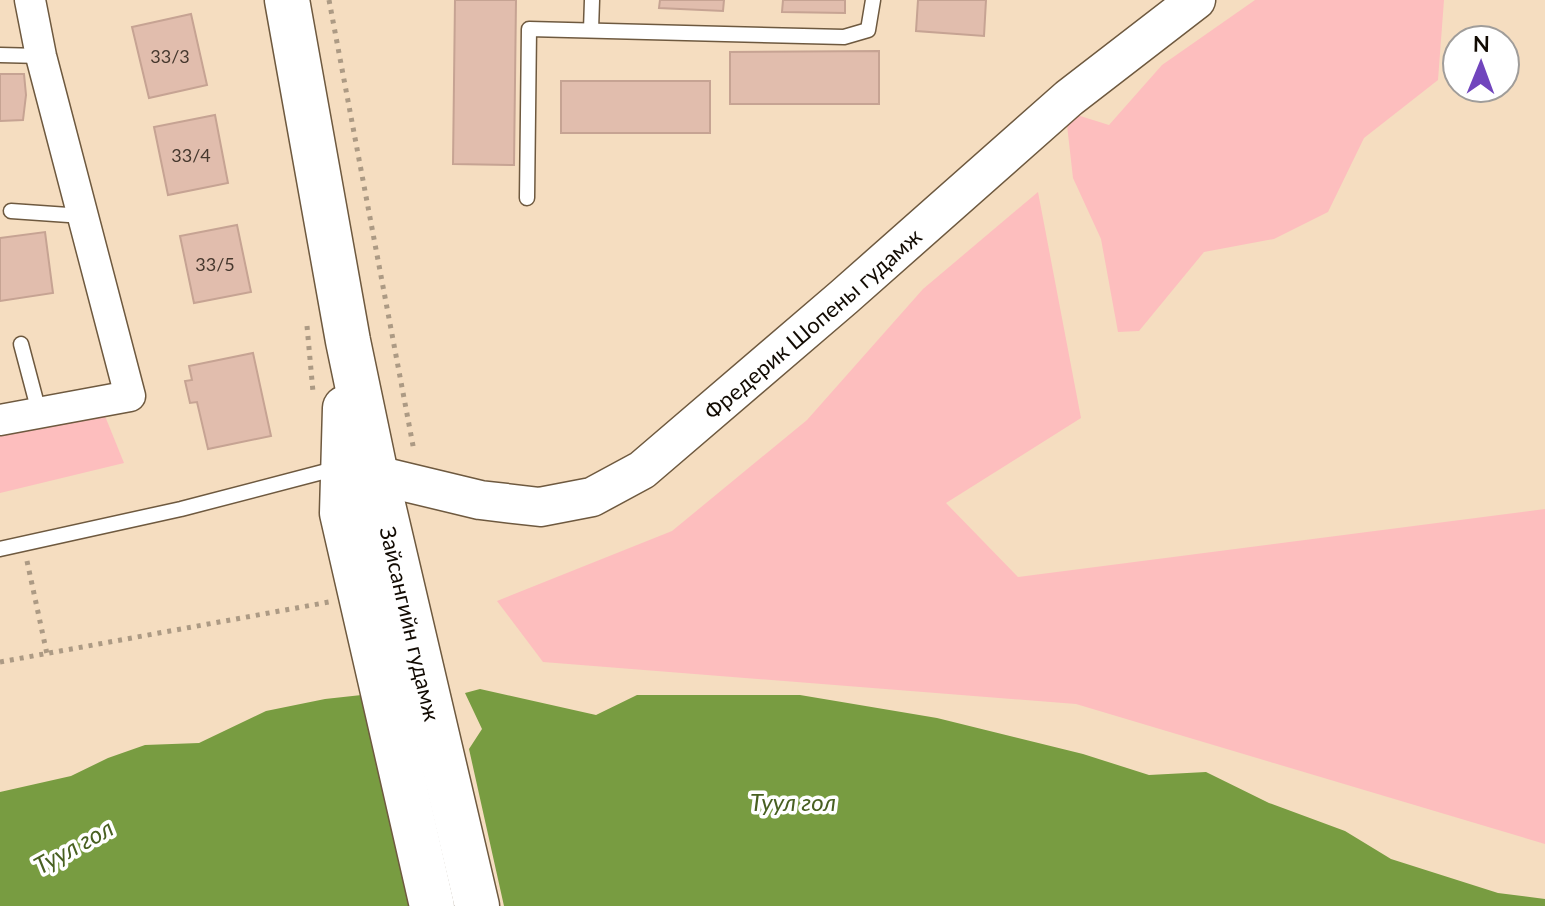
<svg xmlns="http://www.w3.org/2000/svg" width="1545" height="906" font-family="Lato,sans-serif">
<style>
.green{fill:#fdbebe}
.water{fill:#789c41}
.building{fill:#e1bdad;stroke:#c6a393;stroke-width:2}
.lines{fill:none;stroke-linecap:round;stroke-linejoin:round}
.service-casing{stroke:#6e593f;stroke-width:17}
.minor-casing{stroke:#6e593f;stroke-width:33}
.tertiary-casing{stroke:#6e593f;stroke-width:41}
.primary-casing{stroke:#6e593f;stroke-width:47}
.path{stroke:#ac9a84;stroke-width:5;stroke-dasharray:4 6;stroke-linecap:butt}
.service{stroke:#fff;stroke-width:14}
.minor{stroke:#fff;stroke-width:30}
.tertiary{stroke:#fff;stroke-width:38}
.primary{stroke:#fff;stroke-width:44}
.labels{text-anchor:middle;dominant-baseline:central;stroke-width:7;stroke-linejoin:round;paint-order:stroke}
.number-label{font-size:18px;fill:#46382e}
.street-label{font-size:22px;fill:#120b03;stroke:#fff}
.water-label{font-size:24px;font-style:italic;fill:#486021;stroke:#fff}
</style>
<rect width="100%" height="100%" fill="#f5ddc0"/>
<g class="green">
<path d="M1255 0H1444L1438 80 1364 138 1328 212 1274 239 1204 252 1139 331 1118 332 1101 239 1073 178 1067 125 1077 115 1109 125 1162 65Z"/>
<path d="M1038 192 1081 418 946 503 1018 577 1545 509V844L1076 704 543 662 497 601 672 531 807 420 923 289Z"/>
<path d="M105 416 124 463 0 493V436Z"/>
</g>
<g class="water">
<path d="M480 689 596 715 637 695H800L937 718 1083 754 1149 775 1206 772 1269 803 1345 831 1391 859 1498 893 1545 899V906H504L469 749 482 729 465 693Z"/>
<path d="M389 692 438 906H0V792L71 776 108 758 145 745 199 743 266 711 325 699Z"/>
</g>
<g class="building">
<path d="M455 0H516L514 165 453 164Z"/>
<path d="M660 0H724L723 11 659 8Z"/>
<path d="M783 0H845V13L782 12Z"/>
<path d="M918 0H986L984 36 916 31Z"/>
<path d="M191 14 207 85 149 98 132 27Z"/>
<path d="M879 51V104H730V52Z"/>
<path d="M0 74H24L26 95 23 120 0 121Z"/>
<rect x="561" y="81" width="149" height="52"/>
<path d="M215 115 228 183 168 195 154 127Z"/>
<path d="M237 225 251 292 194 303 180 236Z"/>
<path d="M45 232 53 293 0 301V238Z"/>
<path d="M253 353 271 436 208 449 197 402 190 403 185 381 192 380 189 366Z"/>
</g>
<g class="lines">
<g class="service-casing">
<g id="service">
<path d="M591 30 592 0"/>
<path d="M0 55 41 56"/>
<path d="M527 198 529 29 844 37 868 30 873 0"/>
<path d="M11 211 83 216"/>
<path d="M21 344 39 412"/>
<path d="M0 549 181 509 338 468"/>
</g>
</g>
<g class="minor-casing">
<path id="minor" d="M0 420 130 396 41 56 30 0"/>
</g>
<g class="tertiary-casing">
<g id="tertiary">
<path id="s1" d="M376 475 480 500 540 507 592 497 642 470 844 297 1069 98 1196 0"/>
</g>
</g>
<g class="primary-casing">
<g id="primary">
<path id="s2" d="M287 0 348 341 376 475 477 906"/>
<path d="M345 408 342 513 432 906"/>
</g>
</g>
<g class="path">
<path d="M329 0 414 451"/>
<path d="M307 326 313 392"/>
<path d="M27 561 47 654"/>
<path d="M0 662 329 602"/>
</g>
<use href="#service" class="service"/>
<use href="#minor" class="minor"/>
<use href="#tertiary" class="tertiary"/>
<use href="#primary" class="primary"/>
</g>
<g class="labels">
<g class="number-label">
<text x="170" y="56">33/3</text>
<text x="191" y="155">33/4</text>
<text x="215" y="264">33/5</text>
</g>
<g class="street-label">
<text stroke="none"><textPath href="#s1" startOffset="502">Фредерик Шопены гудамж</textPath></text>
<text stroke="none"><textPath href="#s2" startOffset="636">Зайсангийн гудамж</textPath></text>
</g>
<g class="water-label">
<text x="793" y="801">Туул гол</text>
<text transform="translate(73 846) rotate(-29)">Туул гол</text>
</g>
</g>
<g transform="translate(1481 64) rotate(1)"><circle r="38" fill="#ffffff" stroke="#a09d9a" stroke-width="2"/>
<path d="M0-6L14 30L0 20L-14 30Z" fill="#7145bd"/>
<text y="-12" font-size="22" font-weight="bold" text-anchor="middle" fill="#120b03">N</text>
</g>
</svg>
